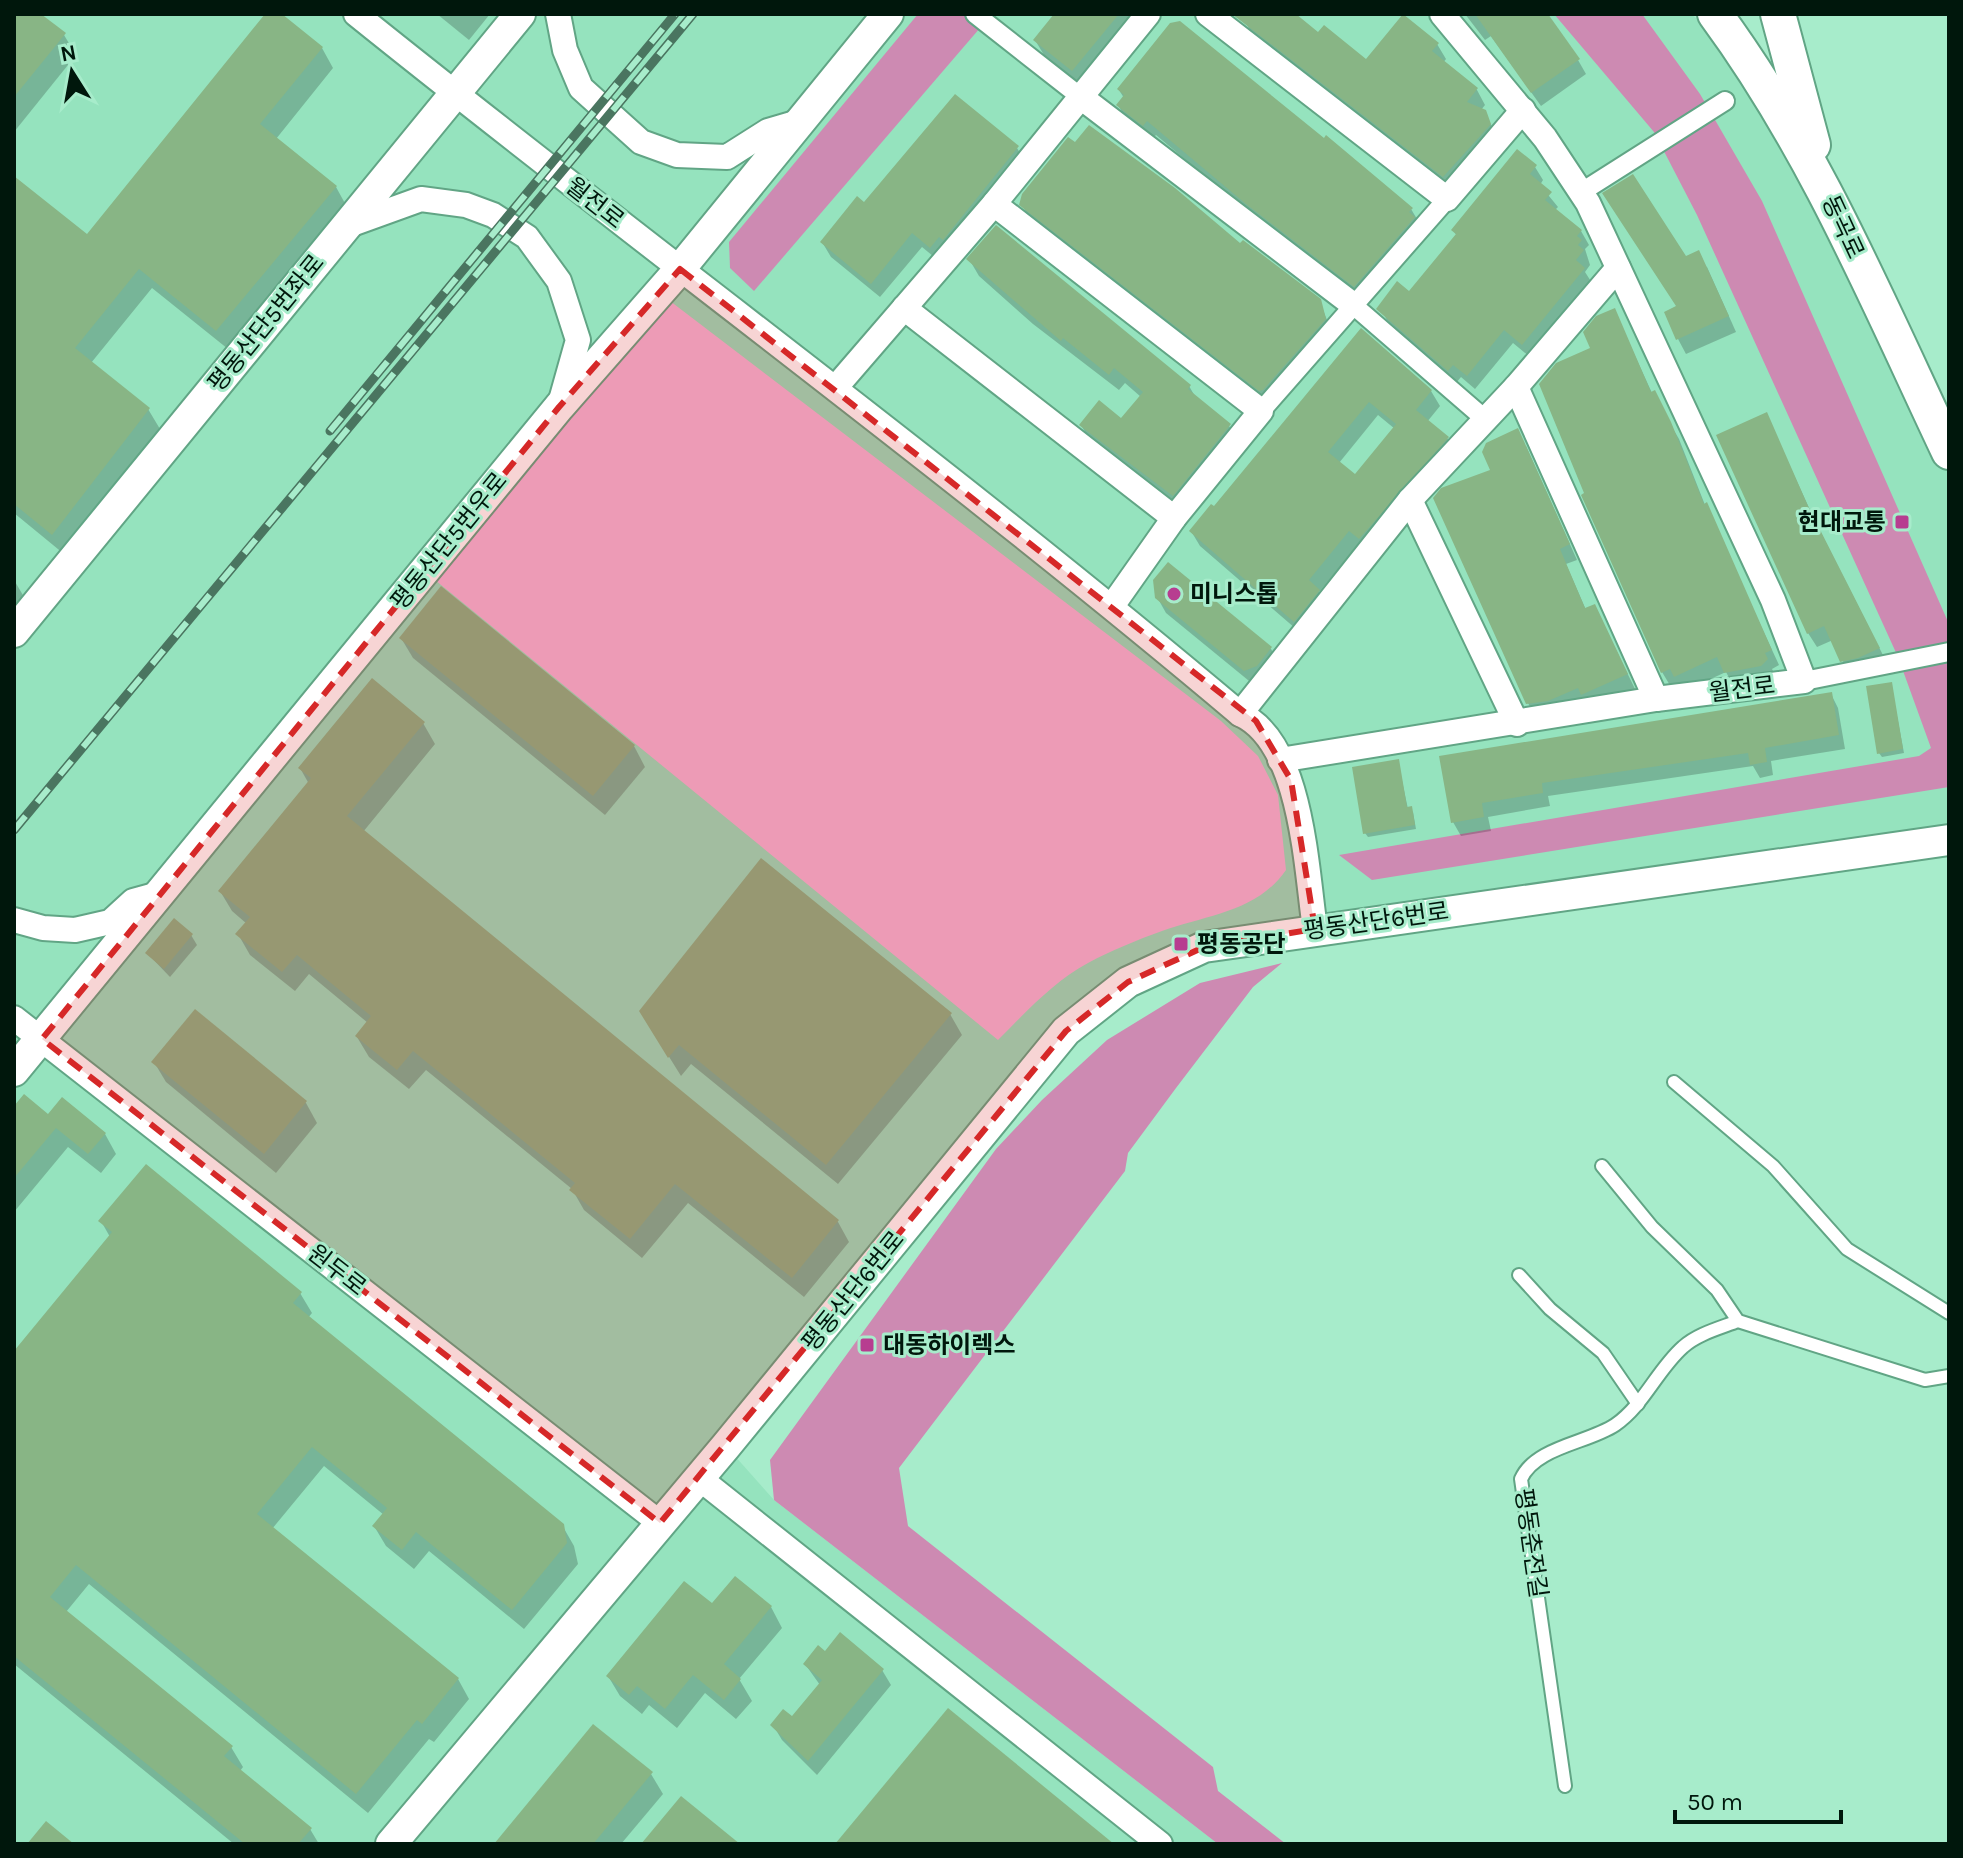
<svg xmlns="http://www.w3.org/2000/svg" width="1963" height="1858" font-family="Karla,'Noto Sans KR',sans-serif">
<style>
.built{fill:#95e3be}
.green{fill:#f3b8da}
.forest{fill:#cd8ab2}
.shadow{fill:#0003;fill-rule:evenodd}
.building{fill:#88b585;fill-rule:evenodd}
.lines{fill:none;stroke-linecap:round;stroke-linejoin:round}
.service-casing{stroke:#61a585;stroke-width:16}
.pedestrian-casing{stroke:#61a585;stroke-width:22}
.minor-casing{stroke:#61a585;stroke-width:28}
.tertiary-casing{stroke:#61a585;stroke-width:34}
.secondary-casing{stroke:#61a585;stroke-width:38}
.service{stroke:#fff;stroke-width:12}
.pedestrian{stroke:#fff;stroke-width:18}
.minor{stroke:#fff;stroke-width:24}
.tertiary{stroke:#fff;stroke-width:30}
.secondary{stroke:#fff;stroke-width:34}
.rail-casing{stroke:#4a7560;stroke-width:9}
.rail{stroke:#a7eccb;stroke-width:6;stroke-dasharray:18;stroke-linecap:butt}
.marked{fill:#d62828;fill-opacity:0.2;stroke:#d62828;stroke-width:6;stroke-dasharray:16 10;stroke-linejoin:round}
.poi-dot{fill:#b73d90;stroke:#a7eccb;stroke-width:3}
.labels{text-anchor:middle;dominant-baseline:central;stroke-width:6;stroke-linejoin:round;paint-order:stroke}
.street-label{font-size:24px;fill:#00170c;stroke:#a7eccb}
.poi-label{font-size:24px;font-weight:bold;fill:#00170c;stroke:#a7eccb;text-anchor:start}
</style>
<rect width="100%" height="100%" fill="#a7eccb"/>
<path class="built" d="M14 14H1691L1753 66 1949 452V840L1315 929 1128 982 726 1446 774 1500 1218 1844H14Z"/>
<path class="green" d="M670 301 1221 721 1258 756 1278 795 1286 870C1257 912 1207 915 1162 931 1137 940 1110 951 1088 963 1053 982 1026 1012 998 1040L435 580Z"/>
<g class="forest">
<path d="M918 14H992L754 291 730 268 729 242Z"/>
<path d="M1554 14H1642L1700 94 1762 201 1949 624V787L1372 880 1339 855 1919 756 1931 748 1898 657 1697 215 1654 132Z"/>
<path d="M1282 963 1253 987 1176 1088 1128 1153 1125 1171 899 1468 908 1526 1213 1767 1218 1791 1286 1844H1218L774 1500 770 1460 996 1149 1042 1100 1107 1040 1200 983Z"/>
</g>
<g class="shadow">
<path d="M14 14H38L64 35 76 55 14 132Z"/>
<path d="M268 14H279L322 48 333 68 276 139 336 187 347 207 228 349 152 288 91 363 148 409 160 429 64 554 14 513V178L87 236Z"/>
<path d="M437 14H490L469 40Z"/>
<path d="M1056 14H1147L1081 85 1044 55 1035 40Z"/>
<path d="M1253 14H1293L1318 35 1366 61 1437 44 1446 59 1443 63 1477 90 1485 105 1481 110 1498 135 1452 191 1254 38 1246 23Z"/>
<path d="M1465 14H1531L1578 60 1586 74 1541 106 1491 36 1485 40Z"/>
<path d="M1180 24 1411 209 1420 224 1363 300 1256 219 1156 135 1152 139 1127 120 1118 105 1124 98 1119 90Z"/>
<path d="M1017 148 1026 163 939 261 922 247 880 297 831 257 822 242 865 204Z"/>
<path d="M1535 167 1543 180 1540 185 1558 207 1555 210 1581 231 1589 245 1585 249 1590 265 1585 272 1592 283 1530 357 1513 343 1475 389 1461 377 1456 383 1387 320 1379 306 1409 294 1457 236 1453 230Z"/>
<path d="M1020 202 1240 246 1319 300 1333 335 1268 404 1029 217Z"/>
<path d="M1685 258 1707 267 1736 332 1686 354 1678 339V307Z"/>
<path d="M969 259 1189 386 1196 398 1229 426 1239 442 1183 512 1091 442 1081 425 1121 421 1141 397 1125 383 1119 390 1033 324 979 276Z"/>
<path d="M1614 310 1652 393 1679 439 1705 505 1779 665 1772 669 1775 675 1734 687 1726 672 1684 691 1680 683 1671 687 1662 672 1587 494 1593 349Z"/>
<path d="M1361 330 1431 391 1440 406 1427 422 1447 438 1456 453 1368 553 1358 545 1319 592 1327 606 1303 635 1200 546 1191 531 1215 509ZM1378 415 1395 429 1355 477 1339 463Z"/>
<path d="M1766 414 1816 523 1887 663 1850 676 1833 640 1817 647 1808 633Z"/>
<path d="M1526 446 1577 560 1566 564 1586 610 1602 621 1635 689 1591 709 1536 718 1528 703 1493 471Z"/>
<path d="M1168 565 1271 649 1280 664 1254 685 1166 613 1157 597Z"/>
<path d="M14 580 27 602 14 618Z"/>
<path d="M401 638 634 746 645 767 605 815 413 658Z"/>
<path d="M1891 684 1904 753 1882 757 1879 753Z"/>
<path d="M1831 694 1838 708 1845 749 1771 761 1773 775 1760 778 1753 766 1548 796 1550 806 1488 817 1491 831 1461 836 1453 822 1442 757Z"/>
<path d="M423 723 435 744 363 832 838 1222 849 1242 804 1297 688 1203 642 1258 584 1210 572 1189 426 1070 409 1089 369 1057 357 1037 368 1023 309 974 295 991 250 955 238 934 247 924 232 911 220 891 309 784 300 768Z"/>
<path d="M1398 762 1408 809 1413 812 1416 829 1368 837 1365 833Z"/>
<path d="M191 935 197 945 170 977 147 953Z"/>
<path d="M195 1012 306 1103 317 1123 276 1173 166 1082 154 1062Z"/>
<path d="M950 1014 962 1035 838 1184 691 1064 681 1076 653 1031Z"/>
<path d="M14 1110 105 1134 116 1154 101 1173 68 1147 14 1212Z"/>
<path d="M101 1221 300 1293 312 1313 308 1318 562 1525 574 1546 578 1564 524 1629 429 1551 414 1569 386 1546 374 1526 384 1515 324 1466 272 1529 458 1679 469 1699 434 1742 429 1739 368 1813 89 1584 66 1612 231 1747 243 1767 240 1771 310 1829 319 1844H234L14 1664V1354L110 1237Z"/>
<path d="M713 1606 771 1607 782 1628 739 1679 752 1701 736 1719 705 1693 677 1728 649 1705 642 1714 620 1696 608 1676Z"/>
<path d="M825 1654 882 1670 891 1685 817 1775 782 1740 773 1725 792 1719 820 1685 805 1664Z"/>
<path d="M651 1774 663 1794 621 1844H496Z"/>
</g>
<g class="building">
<path d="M14 14H41L66 33 14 97Z"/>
<path d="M265 14H282L323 47 260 124 337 186 216 331 139 269 75 348 150 408 52 535 14 504V176L87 234Z"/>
<path d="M1054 14H1119L1072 71 1033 40Z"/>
<path d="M1232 14H1296L1318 32 1324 25 1366 59 1403 14 1439 43 1432 51 1478 88 1467 102 1486 110 1491 124 1443 177Z"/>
<path d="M1475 14H1548L1580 59 1531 93Z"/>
<path d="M1180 21 1324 138 1326 135 1413 208 1409 212 1415 217 1354 287 1246 204 1147 121 1143 126 1116 105 1124 95 1117 89 1170 23Z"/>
<path d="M955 94 1019 146 943 240 939 237 930 248 912 233 871 284 820 242 857 196 864 202Z"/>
<path d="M1089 125 1175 188 1240 243 1243 240 1321 299 1326 319 1263 390 1259 391 1019 205 1022 194 1068 137 1075 142Z"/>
<path d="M1517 149 1537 165 1530 174 1552 192 1545 200 1582 230 1577 236 1582 240 1578 245 1584 250 1576 260 1585 268 1522 345 1504 330 1467 376 1453 365 1448 371 1376 309 1397 281 1409 291 1456 234 1451 230Z"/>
<path d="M1633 174 1686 256 1699 250 1729 316 1676 340 1664 312 1676 306 1602 193Z"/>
<path d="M996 225 1191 385 1188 389 1231 424 1173 496 1079 425 1099 400 1121 418 1143 392 1114 368 1109 375 1063 338 1061 341 966 259Z"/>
<path d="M1615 308 1651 392 1655 390 1671 422 1704 504 1707 502 1772 650 1765 653 1768 659 1761 666 1724 673 1717 657 1674 677 1670 669 1661 673 1581 495 1584 493 1539 384 1556 363 1590 348 1583 332 1596 316Z"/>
<path d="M1361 328 1432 390 1416 410 1449 437 1359 539 1349 531 1309 580 1320 590 1294 622 1189 531 1211 504 1214 506ZM1369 402 1396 424 1355 474 1328 452Z"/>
<path d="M1767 412 1808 506 1880 648 1858 658 1840 662 1824 626 1807 634 1716 435Z"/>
<path d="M1518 428 1570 544 1560 549 1585 608 1595 604 1628 674 1581 695 1578 688 1548 701 1526 704 1433 498 1441 488 1490 470 1482 452 1486 443Z"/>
<path d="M1168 562 1272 647 1257 666 1244 671 1155 598 1153 580Z"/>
<path d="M441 586 635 745 593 796 399 638Z"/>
<path d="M372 678 425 722 347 816 839 1220 792 1278 675 1184 630 1239 569 1190 575 1183 413 1051 397 1070 355 1036 371 1016 297 955 282 972 235 934 250 917 218 891 311 778 298 768Z"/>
<path d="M1892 682 1903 749 1877 754 1866 686Z"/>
<path d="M1832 692 1839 735 1765 748 1767 762 1750 765 1748 753 1542 783 1543 793 1482 803 1484 817 1451 823 1439 756Z"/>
<path d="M1399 759 1407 807 1412 806 1415 825 1363 834 1352 767Z"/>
<path d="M761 858 952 1013 826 1165 679 1045 668 1058 639 1011Z"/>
<path d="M174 918 193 934 164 969 145 953Z"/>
<path d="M195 1009 307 1101 264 1154 151 1062Z"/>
<path d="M24 1094 48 1114 62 1097 106 1133 88 1154 56 1128 14 1178V1106Z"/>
<path d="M146 1164 302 1292 293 1303 564 1524 567 1543 512 1610 416 1532 402 1550 372 1526 387 1508 312 1447 257 1514 459 1678 422 1724 417 1720 356 1794 76 1565 50 1597 233 1746 224 1756 312 1828 298 1844H245L14 1656V1351L112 1232 98 1221Z"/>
<path d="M735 1576 772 1606 724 1664 741 1679 724 1700 693 1675 665 1709 637 1686 629 1695 606 1676 684 1581 712 1603Z"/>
<path d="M840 1632 884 1669 808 1761 770 1725 783 1709 792 1716 822 1680 803 1664 818 1645 825 1651Z"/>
<path d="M948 1708 1114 1844H835Z"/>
<path d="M593 1724 653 1772 593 1844H494Z"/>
<path d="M681 1796 740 1844H641Z"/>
<path d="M46 1821 74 1844H27Z"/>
</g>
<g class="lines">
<g class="service-casing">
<g id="service">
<path d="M1674 1082 1773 1166 1847 1249 1949 1313"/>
<path d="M1602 1166 1652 1227 1717 1290 1738 1321 1925 1380 1949 1376"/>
<path d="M1519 1275 1550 1309 1603 1353 1638 1404"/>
<path d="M1565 1786 1521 1479C1535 1447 1588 1443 1615 1425 1644 1405 1657 1370 1683 1347 1697 1334 1720 1328 1738 1321"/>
</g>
</g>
<g class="pedestrian-casing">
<g id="pedestrian">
<path d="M975 14 1082 98"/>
<path d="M1580 193 1725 101"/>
<path d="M1352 304 1486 420"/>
<path d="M1261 411 1447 199"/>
<path d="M1804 681 1949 652"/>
</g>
</g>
<g class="minor-casing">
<g id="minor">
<path d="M356 14C649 250 952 471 1240 714 1302 742 1306 868 1315 929"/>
<path d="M558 14 565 50 581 88 641 142 677 155 727 157 768 131 802 121"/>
<path d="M1208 14 1447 199 1523 110"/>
<path d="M1082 98 1352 304"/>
<path d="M994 204 1261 411 1174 518 1112 606"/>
<path d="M349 225 421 199 466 205 493 215 527 237 559 281 578 340 560 404"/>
<path d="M904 308 1174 518"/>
<path d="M836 387 994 204 1148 14"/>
<path d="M1516 387 1656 699"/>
<path d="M1410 500 1517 724"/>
<path d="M1240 714 1410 500 1516 387 1618 268"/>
<path d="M1280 760 1656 699 1804 681 1773 600 1588 203 1545 138 1442 14"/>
<path d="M14 920 43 928 75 930 110 922 133 901 162 893"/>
<path d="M14 1018 660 1523"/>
<path d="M699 1478 1160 1844"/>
</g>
</g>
<g class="tertiary-casing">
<g id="tertiary">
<path d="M14 632 520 14"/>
<path d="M14 1071 559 407 680 269 888 14"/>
<path d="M391 1844 726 1446 1066 1031 1128 982 1204 947 1949 840"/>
</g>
</g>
<g class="secondary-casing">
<g id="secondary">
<path d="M1715 14C1814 148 1878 302 1949 452"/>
<path d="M1778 14 1813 145"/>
</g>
</g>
<use href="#service" class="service"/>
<use href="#pedestrian" class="pedestrian"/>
<use href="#minor" class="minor"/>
<use href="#tertiary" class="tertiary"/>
<use href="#secondary" class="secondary"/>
<g class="rail-casing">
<g id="rail">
<path d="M330 431 675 14"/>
<path d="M14 830 693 14"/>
</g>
</g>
<use href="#rail" class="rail"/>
</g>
<path class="marked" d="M680 269 1256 721 1291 780 1315 929 1204 947 1128 982 1066 1031 660 1523 42 1039 559 407Z"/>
<g class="poi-dot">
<rect x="1894" y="514" width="16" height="16" rx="4"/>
<circle cx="1174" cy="594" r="8"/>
<rect x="1173" y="936" width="16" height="16" rx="4"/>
<rect x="859" y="1337" width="16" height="16" rx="4"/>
</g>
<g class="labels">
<g class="street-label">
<text transform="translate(595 203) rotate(38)">월전로</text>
<text transform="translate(1843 227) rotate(65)">동곡로</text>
<text transform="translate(266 323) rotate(-51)">평동산단5번좌로</text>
<text transform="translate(449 541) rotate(-51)">평동산단5번우로</text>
<text transform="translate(1742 689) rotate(-7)">월전로</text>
<text transform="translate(1376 921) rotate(-8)">평동산단6번로</text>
<text transform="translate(337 1270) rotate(38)">원두로</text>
<text transform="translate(853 1291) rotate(-51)">평동산단6번로</text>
<text transform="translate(1531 1543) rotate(82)">평동춘전길</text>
</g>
<g class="poi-label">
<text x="1886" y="522" text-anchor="end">현대교통</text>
<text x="1190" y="594">미니스톱</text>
<text x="1197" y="944">평동공단</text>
<text x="883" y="1345">대동하이렉스</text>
</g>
</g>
<rect width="1963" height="1858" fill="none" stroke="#00170c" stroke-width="32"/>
<g transform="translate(72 72) rotate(349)" stroke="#a7eccb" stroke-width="6" paint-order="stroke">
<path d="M0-6L14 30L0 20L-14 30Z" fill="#00170c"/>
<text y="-12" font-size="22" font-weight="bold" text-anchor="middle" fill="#00170c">N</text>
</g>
<path d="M1675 1810v12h166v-12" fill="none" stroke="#00170c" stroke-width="4"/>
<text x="1687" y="1810" font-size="24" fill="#00170c" stroke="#a7eccb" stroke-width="6" paint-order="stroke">50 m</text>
</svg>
